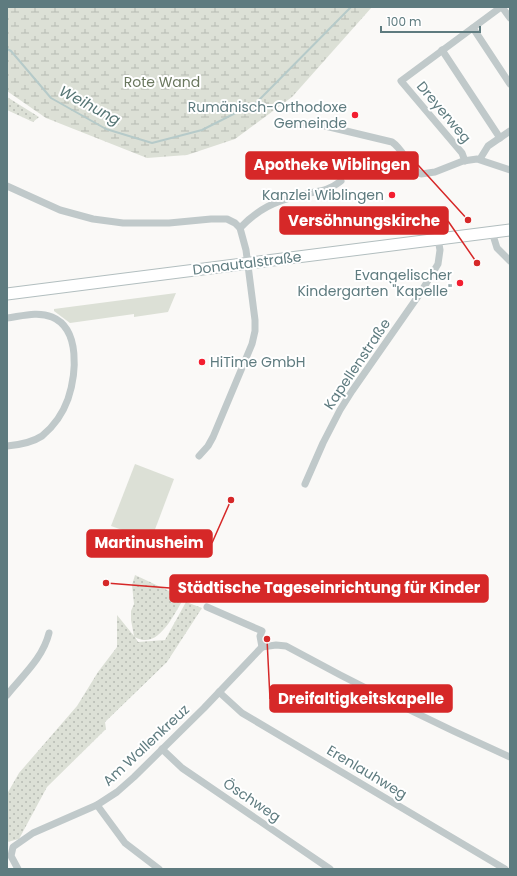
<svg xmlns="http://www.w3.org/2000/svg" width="517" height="876" font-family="Poppins,sans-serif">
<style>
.grass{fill:url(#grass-dots)}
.wetland{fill:url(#wetland-marsh)}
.garden{fill:#dce0d6}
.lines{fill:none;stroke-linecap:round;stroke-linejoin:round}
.stream{stroke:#b6cac9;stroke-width:2}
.secondary-casing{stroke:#b2bebf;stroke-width:13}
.street{stroke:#c0c9ca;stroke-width:7}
.secondary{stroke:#fff;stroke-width:11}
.poi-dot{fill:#f31e30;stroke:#fff;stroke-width:1.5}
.labels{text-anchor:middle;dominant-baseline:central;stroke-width:4;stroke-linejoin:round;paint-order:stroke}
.park-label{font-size:14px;fill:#6a775e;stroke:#fff}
.poi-label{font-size:14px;fill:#5e7b7f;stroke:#fff;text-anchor:end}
.street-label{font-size:14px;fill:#5e7b7f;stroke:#fff}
.water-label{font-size:15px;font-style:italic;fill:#587776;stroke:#fff}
.leader{fill:none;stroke:#d62828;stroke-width:1.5}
.callout-dot{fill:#d62828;stroke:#fff;stroke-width:1.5}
.callout{fill:#d62828;stroke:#d62828;stroke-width:1.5}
.callout-label{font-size:15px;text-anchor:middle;font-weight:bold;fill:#fff}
</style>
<defs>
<pattern id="grass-dots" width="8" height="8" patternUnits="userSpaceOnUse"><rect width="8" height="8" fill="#dce0d6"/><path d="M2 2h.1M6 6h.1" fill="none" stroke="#b6bbb3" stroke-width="1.8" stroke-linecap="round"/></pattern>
<pattern id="wetland-marsh" width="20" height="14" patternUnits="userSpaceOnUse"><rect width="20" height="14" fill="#dce0d6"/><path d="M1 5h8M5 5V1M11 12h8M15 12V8" fill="none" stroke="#b6bbb3"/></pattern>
</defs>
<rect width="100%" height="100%" fill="#faf9f7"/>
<g class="grass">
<path d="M7 97 39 117 33 122 7 110Z"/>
<path d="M135 575 184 598C174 614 158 651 135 637L138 642 165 640 186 602 202 608 167 662 105 722 106 729 47 787 19 839 7 842V794L19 773 77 706 98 672 117 647V615L134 636 131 620V611L134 604 132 585Z"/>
</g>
<path class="wetland" d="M7 7H372L292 97 235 139 187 155 147 158 46 118 7 91Z"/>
<g class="garden">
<path d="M176 293 168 312 134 317V314L70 323 54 311V309Z"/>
<path d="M135 464 174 479 151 540 111 526Z"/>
</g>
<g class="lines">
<path class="stream" d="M7 49 11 51 51 98 106 129 152 143 202 130 257 102 351 7"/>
<g class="secondary-casing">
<path id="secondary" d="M7 294 510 230"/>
</g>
<g class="street">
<path d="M502 7 510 18"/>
<path d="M473 28 510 84"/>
<path d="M442 50 500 138"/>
<path d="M290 124 321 125 392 142C404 150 408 167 421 174L435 172 463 161 477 159 510 170"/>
<path d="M480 159 488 146 510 131"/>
<path d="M465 161 462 153 401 81 501 7"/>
<path d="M7 186 60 210 93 219 123 223H169L211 219H227L235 223 240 228 246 250 255 320V331L252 344 213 437 208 446 199 456"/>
<path d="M240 228C258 209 275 201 301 195 319 190 325 193 341 181"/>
<path d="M492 232 497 248 510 261"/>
<path d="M7 318C22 316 38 311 52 317 81 329 76 375 68 399 63 413 53 427 42 436 33 442 18 445 7 446"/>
<path d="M305 484 323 443 340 410 352 391 421 292 438 264 440 250 438 239"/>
<path d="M207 607 262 631 260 636 262 647 276 645 286 646C359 686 434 723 510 757"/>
<path d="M219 692 242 713 505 869"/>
<path d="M7 695C22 676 43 658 49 633"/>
<path d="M162 749 182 768 330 869"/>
<path d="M97 805 125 843 159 869"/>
<path d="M18 869 11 856 13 847 33 833 97 805 117 792 134 777 204 708 262 647"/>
</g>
<use href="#secondary" class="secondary"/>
</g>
<g class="poi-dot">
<circle cx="355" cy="115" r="4"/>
<circle cx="392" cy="195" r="4"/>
<circle cx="460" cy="283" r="4"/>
<circle cx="202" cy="362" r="4"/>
</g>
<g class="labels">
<g class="park-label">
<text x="162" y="82">Rote Wand</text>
</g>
<g class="poi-label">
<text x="347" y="107">Rumänisch-Orthodoxe<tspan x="347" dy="16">Gemeinde</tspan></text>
<text x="384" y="195">Kanzlei Wiblingen</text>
<text x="452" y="275">Evangelischer<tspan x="452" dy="16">Kindergarten "Kapelle"</tspan></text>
<text x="210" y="362" text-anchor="start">HiTime GmbH</text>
</g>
<g class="street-label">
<text transform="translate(444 112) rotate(50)">Dreyerweg</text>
<text transform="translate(247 263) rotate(-7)">Donautalstraße</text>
<text transform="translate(357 364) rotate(-56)">Kapellenstraße</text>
<text transform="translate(146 745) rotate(-43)">Am Wallenkreuz</text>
<text transform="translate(367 772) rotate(31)">Erenlauhweg</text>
<text transform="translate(252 800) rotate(34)">Öschweg</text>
</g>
<g class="water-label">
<text transform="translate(90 105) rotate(28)">Weihung</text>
</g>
</g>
<path class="leader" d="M468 220L418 165M477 263L448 221M231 500L212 543M106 583L170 588M267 639L270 699"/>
<g class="callout-dot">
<circle cx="468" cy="220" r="4"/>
<circle cx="477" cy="263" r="4"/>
<circle cx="231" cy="500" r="4"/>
<circle cx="106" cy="583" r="4"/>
<circle cx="267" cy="639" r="4"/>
</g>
<g class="callout">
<rect x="246" y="152" width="172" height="27" rx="4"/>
<rect x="280" y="207" width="168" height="27" rx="4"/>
<rect x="87" y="530" width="125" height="27" rx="4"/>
<rect x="170" y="575" width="318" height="27" rx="4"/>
<rect x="270" y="685" width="182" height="27" rx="4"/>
</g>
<g class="callout-label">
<text x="332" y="170">Apotheke Wiblingen</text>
<text x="364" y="226">Versöhnungskirche</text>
<text x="149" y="548">Martinusheim</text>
<text x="329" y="593">Städtische Tageseinrichtung für Kinder</text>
<text x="361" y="704">Dreifaltigkeitskapelle</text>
</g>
<rect width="517" height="876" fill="none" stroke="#5e7b7f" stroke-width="16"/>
<path d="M381 26v6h99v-6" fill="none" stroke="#5e7b7f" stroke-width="2"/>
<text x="387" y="26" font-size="12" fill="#5e7b7f" stroke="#ffffff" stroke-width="3" paint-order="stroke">100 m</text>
</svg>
